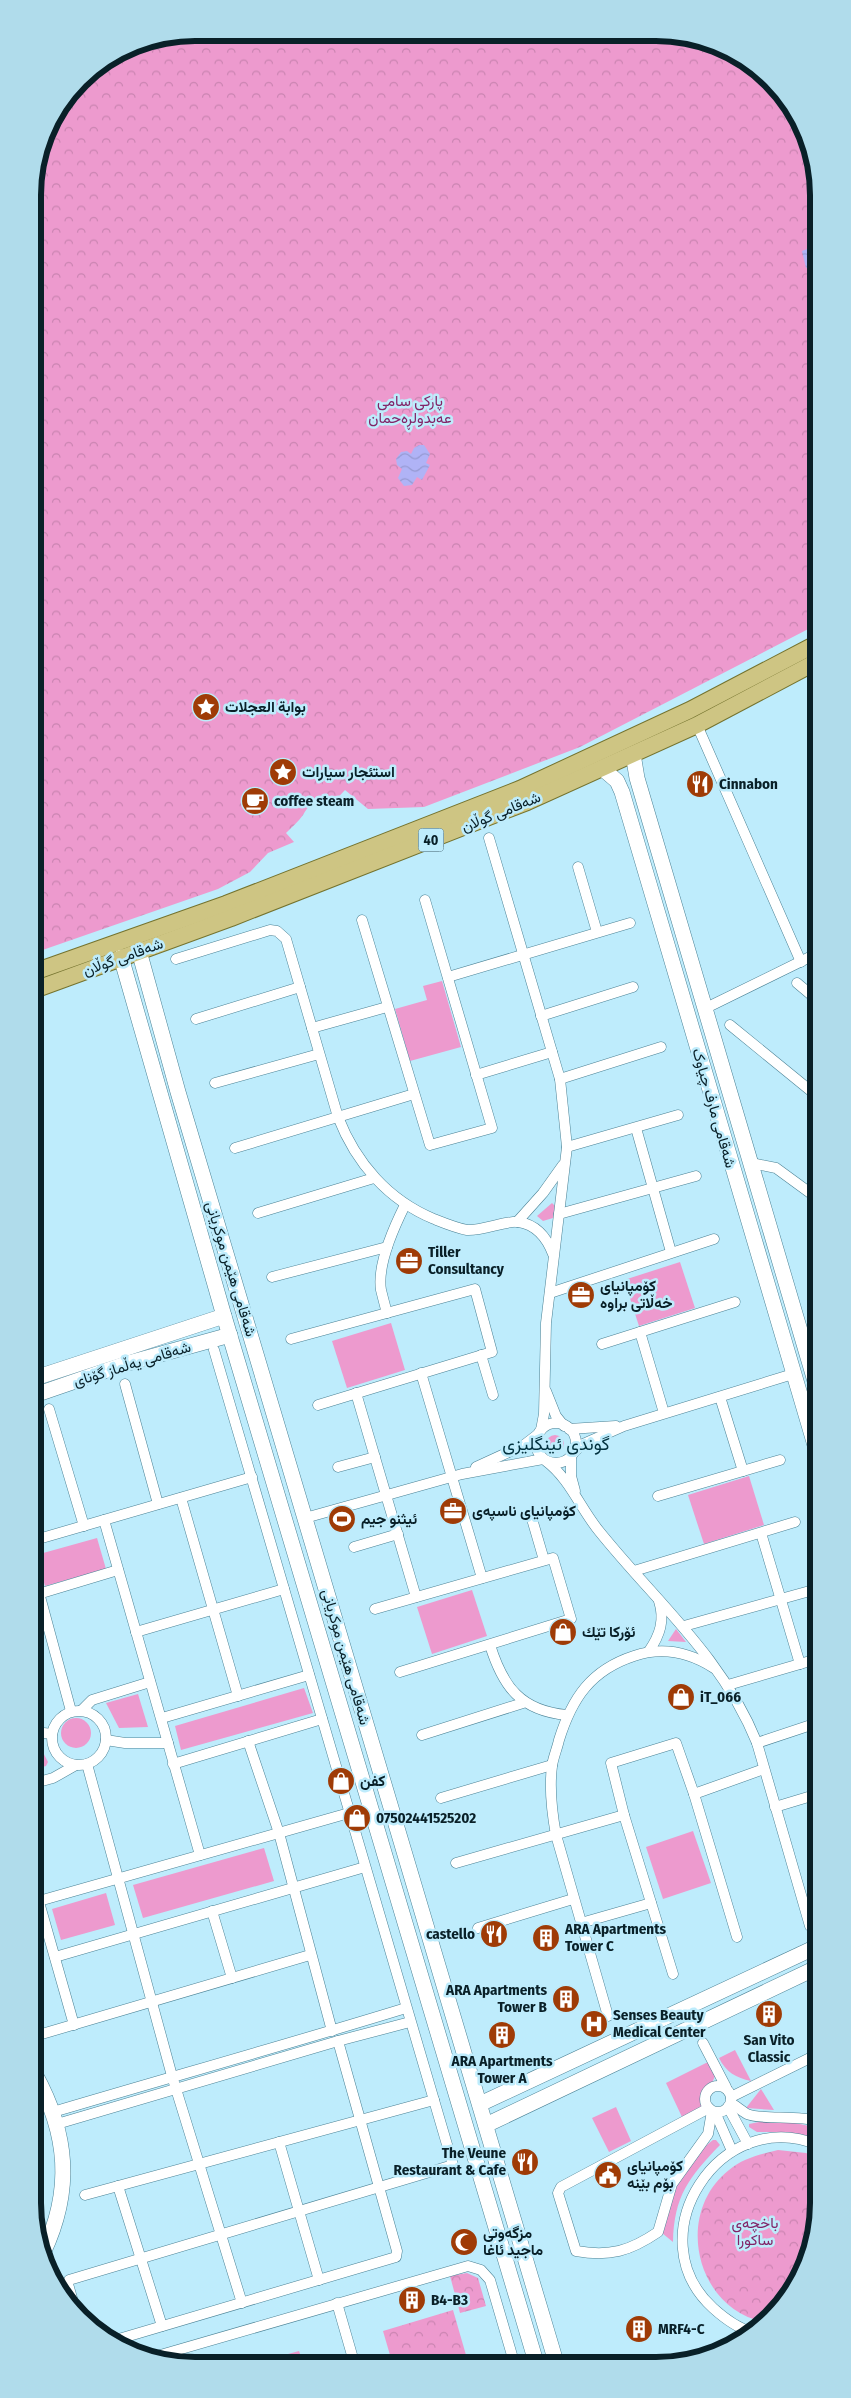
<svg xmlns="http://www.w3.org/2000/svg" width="851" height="2398" font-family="'Fira Sans Condensed',Vazirmatn,sans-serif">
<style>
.grass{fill:#ed9ace}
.park{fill:url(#park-crowns)}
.water{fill:url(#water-waves)}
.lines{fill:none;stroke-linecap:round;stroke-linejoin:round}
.street-casing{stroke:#4b8295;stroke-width:11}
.secondary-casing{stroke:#4b8295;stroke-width:16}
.primary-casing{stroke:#74732e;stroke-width:18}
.street{stroke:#fff;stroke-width:10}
.secondary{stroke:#fff;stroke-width:15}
.primary{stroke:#cec583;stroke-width:16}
.labels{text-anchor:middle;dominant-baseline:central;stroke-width:5;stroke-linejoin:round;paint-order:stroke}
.shield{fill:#beecfc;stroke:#3f5d68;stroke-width:1}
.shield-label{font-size:14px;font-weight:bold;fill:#092028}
.park-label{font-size:15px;fill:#822367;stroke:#beecfc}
.poi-label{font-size:15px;font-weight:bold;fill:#092028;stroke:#beecfc;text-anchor:start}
.street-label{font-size:15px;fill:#092028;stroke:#beecfc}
.quarter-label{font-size:18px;fill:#02313e;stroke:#beecfc}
.rim{fill:none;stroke:#092028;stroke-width:6}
</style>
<defs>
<pattern id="park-crowns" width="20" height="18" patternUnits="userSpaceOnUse" patternTransform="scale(1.25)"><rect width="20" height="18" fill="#ed9ace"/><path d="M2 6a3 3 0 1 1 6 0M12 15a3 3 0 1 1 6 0" fill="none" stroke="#ca84b1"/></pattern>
<pattern id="water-waves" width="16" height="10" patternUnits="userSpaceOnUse" patternTransform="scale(1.25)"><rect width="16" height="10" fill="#b0b3f6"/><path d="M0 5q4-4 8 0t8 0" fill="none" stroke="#969ad3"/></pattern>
</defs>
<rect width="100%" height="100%" fill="#beecfc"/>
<g class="grass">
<path d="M442 981 461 1047 410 1061 395 1009 427 1000 423 986Z"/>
<path d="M552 1203 555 1206 553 1218 543 1221 537 1216Z"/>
<path d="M680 1262 695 1308 639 1326 624 1280Z"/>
<path d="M391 1323 405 1370 347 1388 332 1341Z"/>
<circle cx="555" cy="1444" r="9"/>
<path d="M749 1476 764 1525 704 1544 688 1495Z"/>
<path d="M97 1538 106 1569 45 1586 36 1555Z"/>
<path d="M472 1590 487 1636 432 1654 417 1607Z"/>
<path d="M676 1629 686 1642 668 1641Z"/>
<path d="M304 1688 313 1713 181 1750 175 1726Z"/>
<path d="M138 1694 148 1727 119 1728 106 1703Z"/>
<circle cx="76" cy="1733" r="15"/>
<path d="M35 1737 48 1762 46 1766 35 1769Z"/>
<path d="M693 1831 711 1883 663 1899 646 1847Z"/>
<path d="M264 1848 274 1881 143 1918 133 1885Z"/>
<path d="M106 1893 115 1925 61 1940 52 1909Z"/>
<path d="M735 2050 751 2081C736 2078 726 2072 719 2058Z"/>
<path d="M708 2062 715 2076 712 2083 702 2093 701 2108 682 2117 666 2083Z"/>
<path d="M761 2089 774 2110 746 2108Z"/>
<path d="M616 2107 631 2141 609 2152 592 2118Z"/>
<path d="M764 2121 791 2122 818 2128V2140L786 2132H757L749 2127V2124Z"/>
<path d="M713 2140H716L720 2145C689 2177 674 2196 673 2242L662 2233C665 2221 666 2209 670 2197 678 2177 696 2153 713 2140Z"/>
</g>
<g class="park">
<path d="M195 33 688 36 728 49 771 80 797 114 815 163 816 625 580 747 424 807 368 809 345 790 329 807C314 799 311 802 303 815 299 821 292 827 286 833L294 842 268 853 250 872 218 889 34 953 33 184 49 123 88 73 133 45Z"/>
<path d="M778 2150 806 2153 818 2158C818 2176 820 2195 818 2213 814 2253 795 2296 764 2322 695 2308 674 2213 729 2170 743 2158 761 2154 778 2150Z"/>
<path d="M467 2273 478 2278 486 2306 460 2313 450 2276Z"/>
<path d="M453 2310 468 2362H392L383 2331Z"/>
<path d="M299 2351 303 2362H259Z"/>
</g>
<g class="water">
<path d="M815 246V265L806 268 802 251Z"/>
<path d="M419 445H424L430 454 426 463 430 465 422 480 417 477 412 485 404 486 398 478 402 469 397 465 396 459 401 452 407 451 411 454 414 448Z"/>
</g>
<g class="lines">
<g class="street-casing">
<g id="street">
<path d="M697 725 801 962"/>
<path d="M489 838 560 1079 567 1147 546 1323 544 1414 541 1430"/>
<path d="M578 867 597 932"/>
<path d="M362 920 430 1145 492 1128 425 900"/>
<path d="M176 959 270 930 277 931 286 939 338 1117C356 1163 388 1200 434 1219 444 1223 456 1228 467 1230 483 1231 507 1220 519 1222 537 1225 547 1238 553 1254"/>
<path d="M448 977 630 923"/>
<path d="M797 983 816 999"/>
<path d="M706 1008 816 954"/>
<path d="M541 1016 633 987"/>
<path d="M196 1019 300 987"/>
<path d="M730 1025 817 1096"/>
<path d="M312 1028 387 1007"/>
<path d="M476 1075 552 1052"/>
<path d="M560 1079 661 1047"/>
<path d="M215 1083 319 1054"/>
<path d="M636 1128 671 1252"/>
<path d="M567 1147 678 1115"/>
<path d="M235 1148 414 1094"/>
<path d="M751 1163 776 1168 817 1198"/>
<path d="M258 1213 374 1178"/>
<path d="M559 1214 696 1176"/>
<path d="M517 1222 543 1193 563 1165"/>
<path d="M272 1277 387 1247"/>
<path d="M550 1293 714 1239"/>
<path d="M387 1313C385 1306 383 1298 381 1290 377 1265 394 1227 405 1205"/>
<path d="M640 1332 664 1413"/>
<path d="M291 1339 475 1289 492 1352 318 1405"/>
<path d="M602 1344 735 1302"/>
<path d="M481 1355 493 1395"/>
<path d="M421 1373 482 1578"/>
<path d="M125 1384 158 1504"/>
<path d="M546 1391 556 1416 564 1426"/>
<path d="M356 1393 416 1597"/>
<path d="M720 1397 743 1471"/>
<path d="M49 1409 84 1526"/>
<circle cx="556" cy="1443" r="20"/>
<path d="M569 1429 616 1426"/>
<path d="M574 1452 583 1444 624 1426 793 1374"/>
<path d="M571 1456V1476L575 1491"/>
<path d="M546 1461C570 1479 580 1508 599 1531 656 1602 722 1656 757 1743L810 1926"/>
<path d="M338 1467 375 1457"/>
<path d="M476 1467 524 1445 537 1435"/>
<path d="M658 1496 780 1460"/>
<path d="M181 1498 238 1696"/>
<path d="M305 1518 462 1474 543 1459"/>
<path d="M532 1519 544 1560"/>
<path d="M104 1520 200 1855"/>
<path d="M761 1533 800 1664"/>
<path d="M35 1540 252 1477"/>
<path d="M354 1547 398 1534"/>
<path d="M634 1571 795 1522"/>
<path d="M35 1578 71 1711"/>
<path d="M35 1595 118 1570"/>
<path d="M375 1609 553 1558 571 1619 400 1672"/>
<path d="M684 1626 817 1589"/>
<path d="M136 1632 284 1589"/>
<path d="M490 1645C503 1687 521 1711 567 1715"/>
<path d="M649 1651C660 1635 665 1620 659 1601"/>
<path d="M728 1685 817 1659"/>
<path d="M82 1710 92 1700 150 1682"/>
<circle cx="79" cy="1738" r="27"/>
<path d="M162 1718 309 1675"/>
<path d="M35 1732 52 1734"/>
<path d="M422 1735 523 1703"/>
<path d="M106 1740 125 1743H168"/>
<path d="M248 1741 279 1833 332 2031"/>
<path d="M757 1743 817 1723"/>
<path d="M87 1764 172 2076 242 2303"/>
<path d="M173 1764 322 1719"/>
<path d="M35 1783 53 1778 76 1765"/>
<path d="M694 1794 764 1769"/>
<path d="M441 1798 552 1765"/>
<path d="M775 1807 818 1794"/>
<path d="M456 1863 624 1815"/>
<path d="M35 1888 74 2025"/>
<path d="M39 1901 349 1813"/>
<path d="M212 1911 232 1978"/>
<path d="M581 1923 651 1903"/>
<path d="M478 1928 573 1899"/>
<path d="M55 1957 365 1867"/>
<path d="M673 1974 624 1815 611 1763 676 1743 694 1794 737 1937"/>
<path d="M608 2016 556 1835C552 1813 549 1789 552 1766 553 1758 557 1749 559 1740 572 1698 591 1670 634 1656 663 1646 689 1652 714 1668"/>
<path d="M35 2036 310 1955"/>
<path d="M703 2043 726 2087"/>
<circle cx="718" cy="2099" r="13"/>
<path d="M731 2097 818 2054"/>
<path d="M731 2103C736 2106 742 2111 747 2114 760 2120 798 2115 818 2121"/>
<path d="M728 2107 748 2144"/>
<path d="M709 2108 561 2187 558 2193 576 2251C610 2257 630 2251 658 2232L672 2184 708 2134 712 2111"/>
<path d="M53 2112C171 2077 289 2044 406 2008"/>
<path d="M715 2112 732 2151"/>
<path d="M57 2124 338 2041 410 2022"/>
<path d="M279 2142 319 2280"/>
<path d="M118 2186 162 2326"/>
<path d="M85 2195 434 2100"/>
<path d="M337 2303 354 2362"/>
<path d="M76 2312 68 2284 69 2280 453 2165 214 1350"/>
<path d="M752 2332C737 2328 724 2318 713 2308 635 2237 720 2104 818 2145"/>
<path d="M112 2341 396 2257 397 2251 338 2041"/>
<path d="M150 2358 468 2266 481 2270 490 2280 514 2362"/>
</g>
</g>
<g class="secondary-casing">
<g id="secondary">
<path d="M633 754 637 778 817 1388"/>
<path d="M603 769 617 781 622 792 817 1452"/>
<path d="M139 951 178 1092 556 2362"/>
<path d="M121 957 224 1316 536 2362"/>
<path d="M35 1378 224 1316"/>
<path d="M35 1395 125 1364 230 1335"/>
<path d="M35 2074C68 2134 73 2190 43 2253"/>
<path d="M480 2104 818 1946"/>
<path d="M486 2125 818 1967"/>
</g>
</g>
<g class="primary-casing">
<g id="primary">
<path d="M34 972 226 904 520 789 690 710 816 644"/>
<path d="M34 990 231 918 527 802 697 725 816 662"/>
</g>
</g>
<use href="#street" class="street"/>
<use href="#secondary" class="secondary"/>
<use href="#primary" class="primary"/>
</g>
<defs>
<g id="sight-disc" transform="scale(1.4375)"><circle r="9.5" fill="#9f3b06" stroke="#beecfc"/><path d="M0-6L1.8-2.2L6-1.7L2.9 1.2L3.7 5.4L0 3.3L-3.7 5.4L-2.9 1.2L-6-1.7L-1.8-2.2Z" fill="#fff"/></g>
<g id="restaurant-disc" transform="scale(1.4375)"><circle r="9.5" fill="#9f3b06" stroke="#beecfc"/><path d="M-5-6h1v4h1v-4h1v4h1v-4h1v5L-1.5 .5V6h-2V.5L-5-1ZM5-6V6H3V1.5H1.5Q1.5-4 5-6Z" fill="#fff"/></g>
<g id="cafe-disc" transform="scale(1.4375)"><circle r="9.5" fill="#9f3b06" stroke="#beecfc"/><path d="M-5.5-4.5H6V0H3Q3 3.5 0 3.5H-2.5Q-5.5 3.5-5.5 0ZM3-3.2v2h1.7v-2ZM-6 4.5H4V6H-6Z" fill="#fff"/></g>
<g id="office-disc" transform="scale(1.4375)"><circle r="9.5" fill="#9f3b06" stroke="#beecfc"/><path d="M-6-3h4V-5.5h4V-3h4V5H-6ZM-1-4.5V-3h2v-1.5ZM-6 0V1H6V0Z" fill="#fff"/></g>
<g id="stadium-disc" transform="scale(1.4375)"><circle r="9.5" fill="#9f3b06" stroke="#beecfc"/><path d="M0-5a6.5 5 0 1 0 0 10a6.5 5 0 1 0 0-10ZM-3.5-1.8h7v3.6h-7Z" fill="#fff"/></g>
<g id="shop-disc" transform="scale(1.4375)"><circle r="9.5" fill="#9f3b06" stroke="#beecfc"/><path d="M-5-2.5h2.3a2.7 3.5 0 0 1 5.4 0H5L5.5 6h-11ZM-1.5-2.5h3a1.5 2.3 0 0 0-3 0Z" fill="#fff"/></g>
<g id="building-disc" transform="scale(1.4375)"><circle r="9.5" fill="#9f3b06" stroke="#beecfc"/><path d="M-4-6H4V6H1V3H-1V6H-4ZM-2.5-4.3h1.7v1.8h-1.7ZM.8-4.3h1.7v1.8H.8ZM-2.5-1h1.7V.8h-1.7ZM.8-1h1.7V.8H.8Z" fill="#fff"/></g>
<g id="hospital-disc" transform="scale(1.4375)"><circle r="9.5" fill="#9f3b06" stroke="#beecfc"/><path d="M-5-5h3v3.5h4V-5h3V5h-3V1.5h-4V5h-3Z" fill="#fff"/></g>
<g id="civic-disc" transform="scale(1.4375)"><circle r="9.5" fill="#9f3b06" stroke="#beecfc"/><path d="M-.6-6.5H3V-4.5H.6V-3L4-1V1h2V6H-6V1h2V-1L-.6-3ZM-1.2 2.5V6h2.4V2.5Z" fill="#fff"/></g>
<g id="mosque-disc" transform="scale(1.4375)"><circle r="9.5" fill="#9f3b06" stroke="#beecfc"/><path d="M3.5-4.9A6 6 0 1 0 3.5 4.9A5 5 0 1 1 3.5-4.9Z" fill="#fff"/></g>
</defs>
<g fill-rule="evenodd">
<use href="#sight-disc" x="206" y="707"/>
<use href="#sight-disc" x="283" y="772"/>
<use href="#restaurant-disc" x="700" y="784"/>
<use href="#cafe-disc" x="255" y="801"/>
<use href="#office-disc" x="409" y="1261"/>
<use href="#office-disc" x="581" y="1295"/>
<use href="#office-disc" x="453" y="1511"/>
<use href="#stadium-disc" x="342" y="1519"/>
<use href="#shop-disc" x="563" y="1632"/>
<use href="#shop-disc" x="681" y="1697"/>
<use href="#shop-disc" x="341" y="1781"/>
<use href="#shop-disc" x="357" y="1818"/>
<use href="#restaurant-disc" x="494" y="1934"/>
<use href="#building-disc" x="546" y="1938"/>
<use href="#building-disc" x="566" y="1999"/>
<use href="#building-disc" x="769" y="2014"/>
<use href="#hospital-disc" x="594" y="2024"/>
<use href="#building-disc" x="502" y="2035"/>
<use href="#restaurant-disc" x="525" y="2162"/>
<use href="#civic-disc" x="608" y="2175"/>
<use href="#mosque-disc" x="464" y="2242"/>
<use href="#building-disc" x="412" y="2300"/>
<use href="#building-disc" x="639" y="2329"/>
</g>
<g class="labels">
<rect class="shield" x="418.5" y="828.5" width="25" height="23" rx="4"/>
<g class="shield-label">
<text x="431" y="840">40</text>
</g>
<g class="park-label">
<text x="410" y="401">پارکی سامی<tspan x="410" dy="17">عەبدولڕەحمان</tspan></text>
<text x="755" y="2223">باخچەی<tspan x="755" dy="17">ساکورا</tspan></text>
</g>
<g class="poi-label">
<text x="225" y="707">بوابة العجلات</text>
<text x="302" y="772">استئجار سيارات</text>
<text x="719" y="784">Cinnabon</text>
<text x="274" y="801">coffee steam</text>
<text x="428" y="1252">Tiller<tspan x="428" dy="17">Consultancy</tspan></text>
<text x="600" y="1286">کۆمپانیای<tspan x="600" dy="17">خەڵاتی براوە</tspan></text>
<text x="472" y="1511">کۆمپانیای ناسپەی</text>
<text x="361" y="1519">ئيثنو جيم</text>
<text x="582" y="1632">ئۆركا تێك</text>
<text x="700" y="1697">iT_066</text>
<text x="360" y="1781">كفن</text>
<text x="376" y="1818">07502441525202</text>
<text x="565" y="1929">ARA Apartments<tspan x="565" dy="17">Tower C</tspan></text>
<text x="475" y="1934" text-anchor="end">castello</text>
<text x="547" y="1990" text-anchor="end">ARA Apartments<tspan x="547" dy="17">Tower B</tspan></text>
<text x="613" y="2015">Senses Beauty<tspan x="613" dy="17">Medical Center</tspan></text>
<text x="769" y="2040" text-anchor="middle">San Vito<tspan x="769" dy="17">Classic</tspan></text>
<text x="502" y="2061" text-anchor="middle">ARA Apartments<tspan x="502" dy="17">Tower A</tspan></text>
<text x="506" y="2153" text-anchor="end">The Veune<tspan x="506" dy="17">Restaurant &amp; Cafe</tspan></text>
<text x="627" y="2166">کۆمپانیای<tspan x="627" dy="17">بۆم بێنە</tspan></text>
<text x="483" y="2233">مزگەوتی<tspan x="483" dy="17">ماجید ئاغا</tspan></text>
<text x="431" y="2300">B4-B3</text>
<text x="658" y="2329">MRF4-C</text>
</g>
<g class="street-label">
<text transform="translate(501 812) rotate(-22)">شەقامی گوڵان</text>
<text transform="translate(123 957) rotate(-20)">شەقامی گوڵان</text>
<text transform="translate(714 1108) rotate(74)">شەقامی مارف چیاوک</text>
<text transform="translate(231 1269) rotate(73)">شەقامی هێمن موکریانی</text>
<text transform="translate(132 1364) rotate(-17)">شەقامی یەڵماز گۆنای</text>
<text transform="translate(346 1657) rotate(74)">شەقامی هێمن موکریانی</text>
</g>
<g class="quarter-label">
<text x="556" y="1444">گوندی ئینگلیزی</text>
</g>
</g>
<path d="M0 0H851V2398H0ZM195 41H656A154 154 0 0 1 810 195V2203A154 154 0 0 1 656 2357H195A154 154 0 0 1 41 2203V195A154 154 0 0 1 195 41Z" fill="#b0dceb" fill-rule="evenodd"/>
<path class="rim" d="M195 41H656A154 154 0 0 1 810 195V2203A154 154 0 0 1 656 2357H195A154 154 0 0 1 41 2203V195A154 154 0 0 1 195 41Z"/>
</svg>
